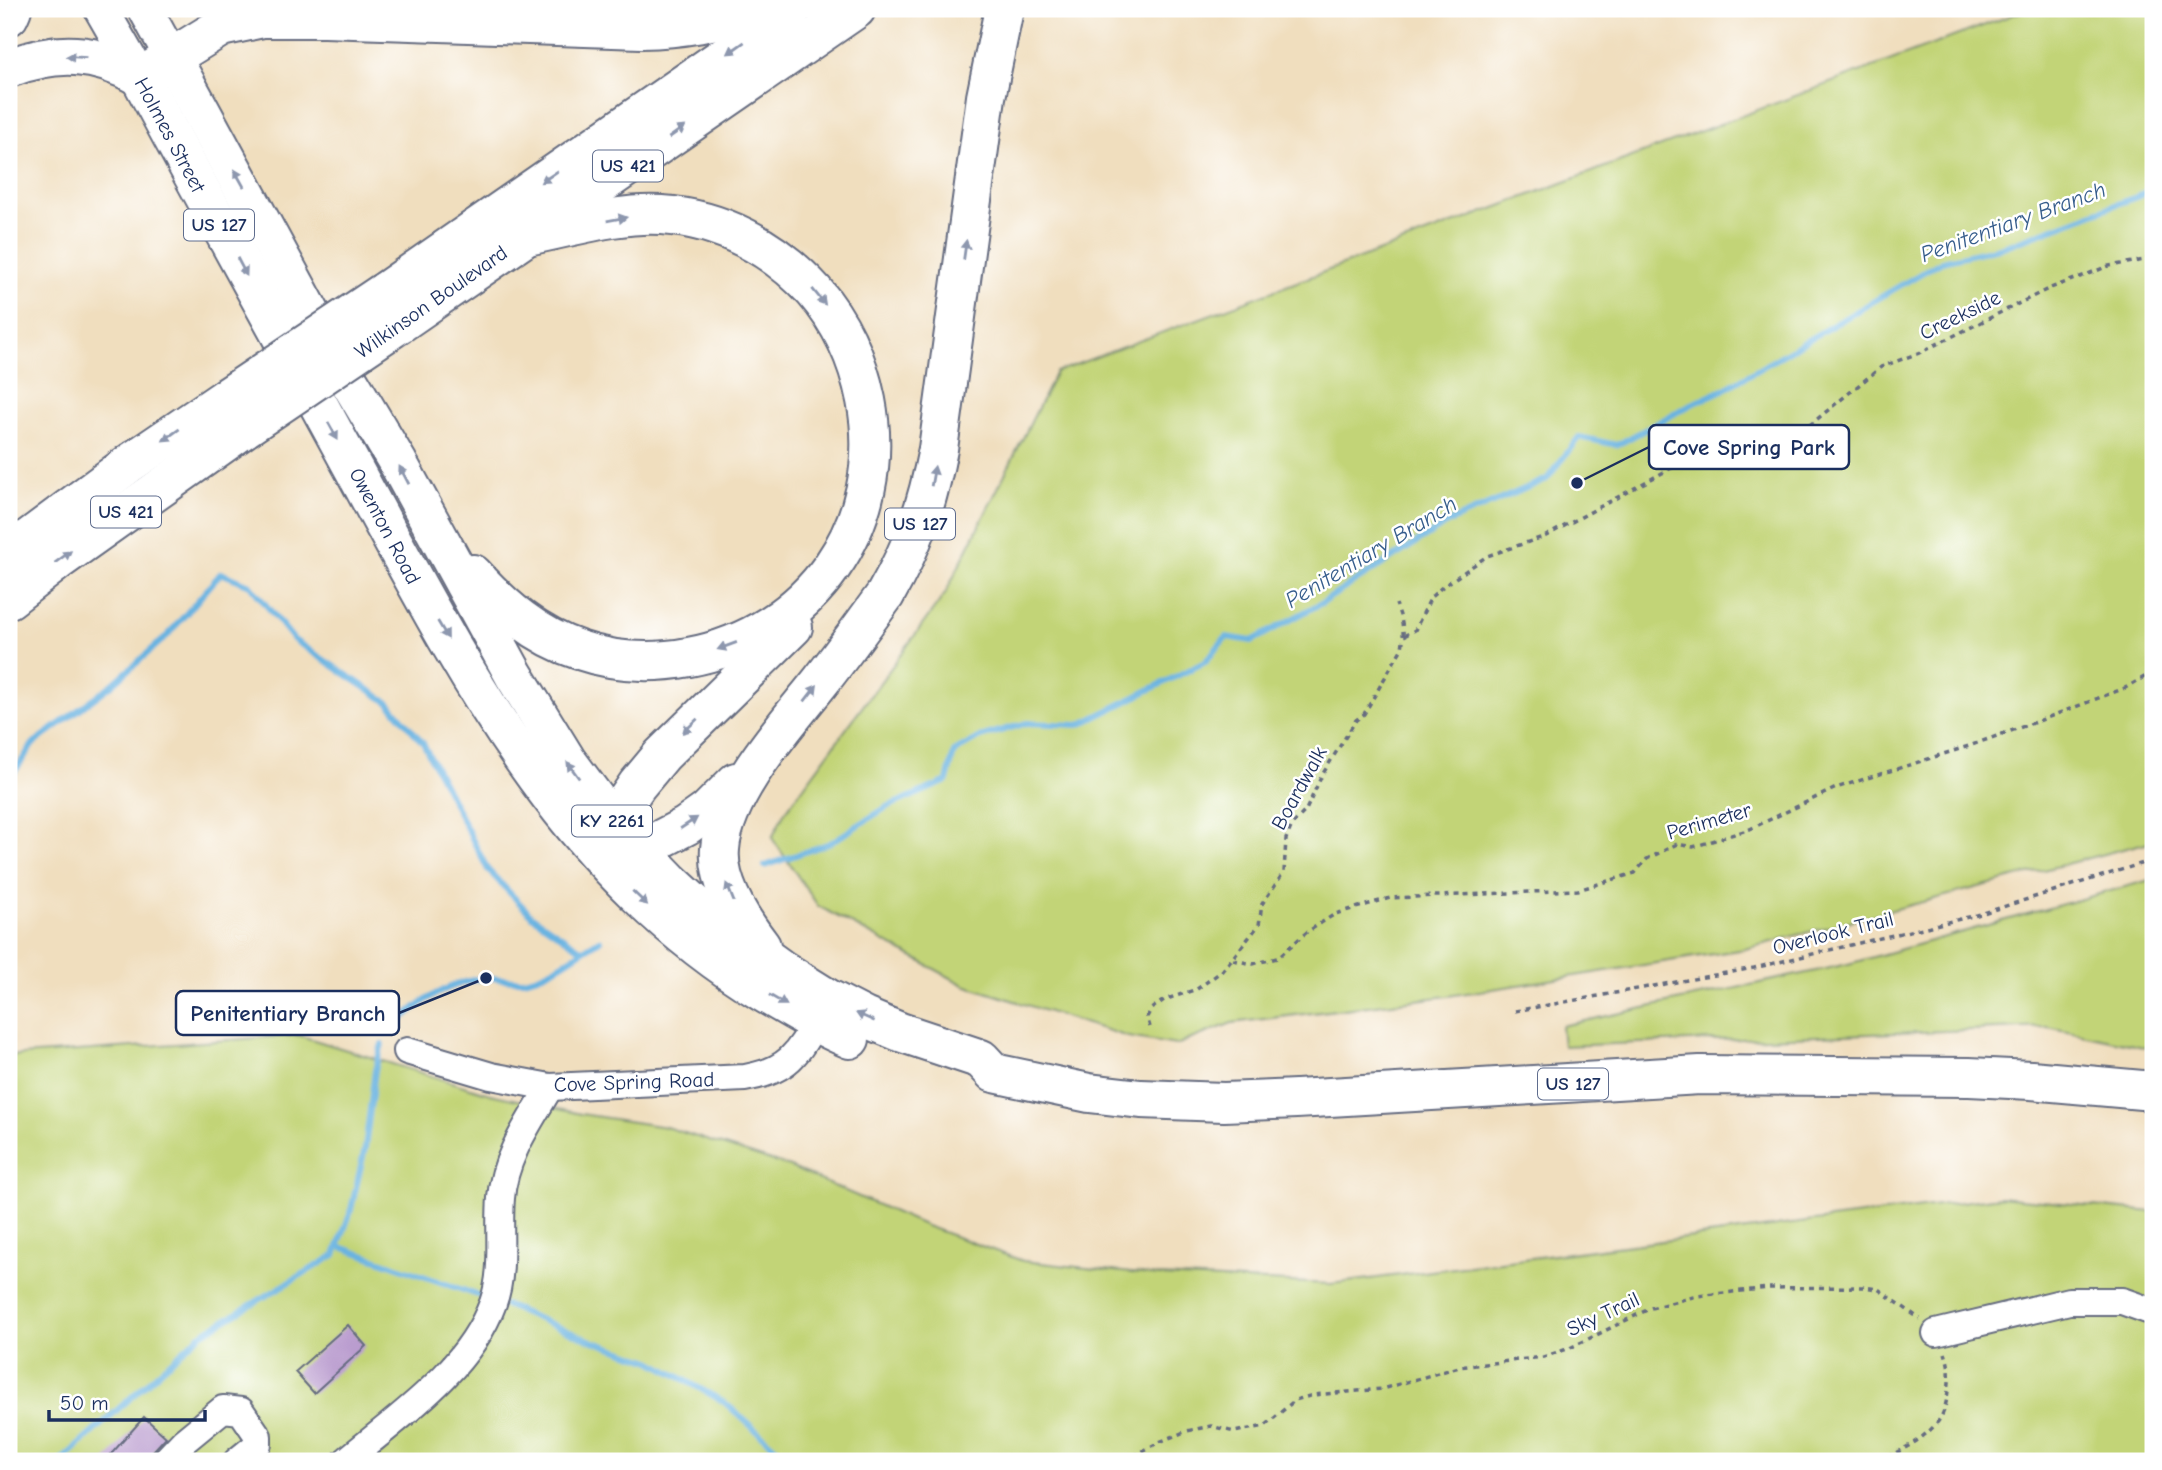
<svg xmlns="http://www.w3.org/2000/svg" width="2162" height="1470" font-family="'Comic Neue',sans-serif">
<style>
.green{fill:#c2d477;stroke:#6e826a;stroke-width:2}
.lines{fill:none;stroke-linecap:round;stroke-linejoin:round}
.stream{stroke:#69b3e1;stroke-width:6}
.building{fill:#ba9ccf}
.minor-casing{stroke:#666c80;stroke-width:30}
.major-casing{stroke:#666c80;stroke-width:37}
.highway-casing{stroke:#666c80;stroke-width:42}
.path{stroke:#666c80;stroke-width:3.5;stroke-dasharray:5 5;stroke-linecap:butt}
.minor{stroke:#fff;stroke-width:26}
.major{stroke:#fff;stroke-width:33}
.highway{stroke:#fff;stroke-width:38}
.highway-bridge-casing{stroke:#666c80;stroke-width:42;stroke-linecap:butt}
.highway-bridge{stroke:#fff;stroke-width:38}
.oneway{fill:#8d97ae}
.labels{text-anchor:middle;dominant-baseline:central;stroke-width:5;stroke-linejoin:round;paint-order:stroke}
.shield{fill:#fff;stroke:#5f6d8e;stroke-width:2}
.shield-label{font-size:19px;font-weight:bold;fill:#1b2f5e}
.street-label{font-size:21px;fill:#1b2f5e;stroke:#fff}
.water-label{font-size:23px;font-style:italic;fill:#365d8c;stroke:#fff}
.leader{fill:none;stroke:#1b2f5e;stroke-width:2.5}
.callout-dot{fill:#1b2f5e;stroke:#fff;stroke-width:2.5}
.callout{fill:#fff;stroke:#1b2f5e;stroke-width:2.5}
.callout-label{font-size:23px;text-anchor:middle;font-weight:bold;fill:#1b2f5e}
</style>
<rect width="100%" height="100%" fill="#fff"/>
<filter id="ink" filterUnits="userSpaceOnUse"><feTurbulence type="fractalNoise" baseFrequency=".0143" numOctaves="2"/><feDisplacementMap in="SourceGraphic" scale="14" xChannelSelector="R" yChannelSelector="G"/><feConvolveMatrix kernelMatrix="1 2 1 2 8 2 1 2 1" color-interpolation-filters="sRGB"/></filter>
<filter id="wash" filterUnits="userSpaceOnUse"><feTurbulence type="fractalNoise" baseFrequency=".00686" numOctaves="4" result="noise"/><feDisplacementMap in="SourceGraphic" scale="28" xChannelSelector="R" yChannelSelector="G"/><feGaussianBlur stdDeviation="1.57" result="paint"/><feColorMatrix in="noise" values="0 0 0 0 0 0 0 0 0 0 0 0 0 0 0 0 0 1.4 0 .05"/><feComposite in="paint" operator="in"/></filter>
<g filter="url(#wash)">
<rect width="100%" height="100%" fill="#f0debe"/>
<g class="green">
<path d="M2028 9H2153V841L1745 949 1448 996 1232 1023 1176 1045 1128 1037 964 985 818 906 772 838 783 815 945 594 1056 372Z"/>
<path d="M2153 879V1049L2048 1027 1563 1046 1561 1026 1848 964Z"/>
<path d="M298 1035 490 1094 581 1114 666 1127 790 1167 926 1226 1023 1261 1159 1276 1331 1284 2000 1197 2153 1212V1461H9V1056Z"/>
</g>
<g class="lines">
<g class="stream">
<path d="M9 780 33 744 113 684 167 636 221 573 250 585 294 640 389 703 423 743 488 870 532 916 582 950"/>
<path d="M765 866 830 843 887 807 947 781 954 752 980 737 1027 723 1079 725 1205 662 1226 637 1252 641 1323 602 1449 522 1547 479 1579 437 1617 445 1692 404 1723 390 1942 261 2003 247 2139 196 2153 187"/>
<path d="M395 1026C420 1000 448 983 484 978 497 977 510 981 522 980 551 976 576 953 600 940"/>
<path d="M338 1246 480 1296"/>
<path d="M505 1305 592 1341 651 1361 724 1402 776 1448"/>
<path d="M61 1461 200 1335 335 1255 350 1214 365 1148 375 1070 382 1044"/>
</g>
</g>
<g id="blocks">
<g class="building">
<path d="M348 1325 366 1346 314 1393 295 1372Z"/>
<path d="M144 1417 166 1437 153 1451 150 1461H105Z"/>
</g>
</g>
</g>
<g filter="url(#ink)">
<use href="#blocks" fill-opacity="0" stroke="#666c80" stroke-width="2"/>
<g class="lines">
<g class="minor-casing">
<g id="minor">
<path d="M407 1051 491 1076 550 1087 745 1078C793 1070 800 1049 822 1010"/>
<path d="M1936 1333 2069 1301H2122L2153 1312"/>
<path d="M165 1461 184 1441 223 1409 241 1411 258 1436V1444L237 1461"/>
<path d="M346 1461C399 1416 468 1371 493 1303 505 1270 498 1232 501 1198 504 1157 530 1121 550 1087"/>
</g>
</g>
<g class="major-casing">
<g id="major">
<path d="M101 9 140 77"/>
<path d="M145 9 172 58"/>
</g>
</g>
<g class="highway-casing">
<g id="highway">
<path d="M9 16 12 9"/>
<path d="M172 58 329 347 398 463 514 675 567 761 612 821 671 882 708 916 781 969 829 999 864 1017 900 1032 981 1059 994 1073 1089 1093 1141 1099 1224 1102 1296 1099 1700 1075 1969 1077 2031 1080 2153 1091"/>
<path d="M9 68C56 50 96 51 140 77"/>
<path d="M150 71 221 27 263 18H325L641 29C683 28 715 22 755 9"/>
<path d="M140 77C209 207 281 335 351 464 461 666 560 869 764 993 792 1009 820 1027 850 1039"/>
<path d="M384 292 792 9"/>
<path d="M399 324 856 9"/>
<path d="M9 553 130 463 227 397"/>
<path d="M473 574C503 607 536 636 579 650 614 662 652 664 689 657 811 634 890 523 866 400 858 360 841 322 814 291 774 247 721 219 662 215 617 212 570 228 526 236"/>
<path d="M9 599 59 560 245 428"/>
<path d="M599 841 637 785 662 755 793 627"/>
<path d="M619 861 686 826 707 811 736 782"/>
<path d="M761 946C741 920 717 883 720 849 724 793 787 724 821 681 843 653 864 624 885 595 914 544 927 506 938 449L986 97 1004 9"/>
</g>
</g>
<g class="path">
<path d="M1404 636 1415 630 1431 597 1441 588 1487 556 1546 536 1712 446 1745 431 1773 445 1789 442 1881 367 1919 353 2048 289 2109 266 2145 260 2153 255"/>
<path d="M1233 960 1253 964 1277 958 1307 932 1335 914 1390 898 1578 890 1635 873 1647 859 1677 844 1693 847 1750 829 1836 788 1969 746 2041 720 2125 688 2153 672"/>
<path d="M1515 1011 1754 968 1977 915 2153 860"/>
<path d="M1150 1027 1147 1017 1151 1009 1164 1000 1197 989 1222 971 1259 925 1262 904 1284 872 1286 839 1292 825 1306 810 1322 775 1356 720 1364 714 1402 648C1405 631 1402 620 1396 604"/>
<path d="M1125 1461 1159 1442 1187 1431 1211 1426 1234 1432 1265 1426 1295 1400 1313 1395 1382 1389 1459 1367 1543 1357 1570 1348 1651 1308 1697 1296 1769 1288 1863 1287 1878 1289 1920 1319"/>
<path d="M1878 1461C1899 1452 1928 1438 1941 1417 1945 1410 1947 1399 1948 1391 1950 1377 1950 1367 1945 1353"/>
</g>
<use href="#minor" class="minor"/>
<use href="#major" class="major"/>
<use href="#highway" class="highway"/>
<g class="highway-bridge-casing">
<g id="highway-bridge">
<path d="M227 397 384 292"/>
<path d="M245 428 399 324"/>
</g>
</g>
<use href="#highway-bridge" class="highway-bridge"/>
</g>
<defs><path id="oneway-solid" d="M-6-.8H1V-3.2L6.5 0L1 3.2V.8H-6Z" transform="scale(1.75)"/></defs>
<g class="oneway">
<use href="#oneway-solid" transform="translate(736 48) rotate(145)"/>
<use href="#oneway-solid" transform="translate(76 57) rotate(-177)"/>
<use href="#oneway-solid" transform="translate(677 132) rotate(-35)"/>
<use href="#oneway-solid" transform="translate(549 177) rotate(146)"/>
<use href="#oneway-solid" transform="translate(239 178) rotate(-119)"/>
<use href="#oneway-solid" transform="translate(617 219) rotate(-10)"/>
<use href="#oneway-solid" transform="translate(965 250) rotate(-82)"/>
<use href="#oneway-solid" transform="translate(242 267) rotate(62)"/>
<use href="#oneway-solid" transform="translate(819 297) rotate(51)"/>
<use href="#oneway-solid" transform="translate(333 431) rotate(61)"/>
<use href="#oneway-solid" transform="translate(171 435) rotate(145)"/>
<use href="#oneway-solid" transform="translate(404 475) rotate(-118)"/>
<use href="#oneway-solid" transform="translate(933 476) rotate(-80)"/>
<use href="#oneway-solid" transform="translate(63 557) rotate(-36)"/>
<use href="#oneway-solid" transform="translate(443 630) rotate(59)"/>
<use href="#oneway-solid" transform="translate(727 646) rotate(160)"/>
<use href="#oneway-solid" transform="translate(811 693) rotate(-52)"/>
<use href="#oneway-solid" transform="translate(690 726) rotate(136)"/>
<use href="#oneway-solid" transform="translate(573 770) rotate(-126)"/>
<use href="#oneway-solid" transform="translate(689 823) rotate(-33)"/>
<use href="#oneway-solid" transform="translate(730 892) rotate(-112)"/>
<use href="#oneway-solid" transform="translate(640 898) rotate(43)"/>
<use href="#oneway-solid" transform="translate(778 1000) rotate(30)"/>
<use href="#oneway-solid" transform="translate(865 1017) rotate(-156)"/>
</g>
</g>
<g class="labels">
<g class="shield">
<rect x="593" y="150.5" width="70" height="31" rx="5"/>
<rect x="184" y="209.5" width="70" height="31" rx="5"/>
<rect x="91" y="496.5" width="70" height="31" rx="5"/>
<rect x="885" y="508.5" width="70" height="31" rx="5"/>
<rect x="572" y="805.5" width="80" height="31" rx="5"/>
<rect x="1538" y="1068.5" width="70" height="31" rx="5"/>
</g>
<g class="shield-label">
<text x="628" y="166">US 421</text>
<text x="219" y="225">US 127</text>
<text x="126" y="512">US 421</text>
<text x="920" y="524">US 127</text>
<text x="612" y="821">KY 2261</text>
<text x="1573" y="1084">US 127</text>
</g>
<g class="street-label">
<text transform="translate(170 135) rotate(62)">Holmes Street</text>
<text transform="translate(431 302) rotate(-35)">Wilkinson Boulevard</text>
<text transform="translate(1960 315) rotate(-26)">Creekside</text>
<text transform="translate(385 526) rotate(62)">Owenton Road</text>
<text transform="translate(1299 788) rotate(-61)">Boardwalk</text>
<text transform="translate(1709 821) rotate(-16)">Perimeter</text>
<text transform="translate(1833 933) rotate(-14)">Overlook Trail</text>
<text transform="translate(634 1082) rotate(-2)">Cove Spring Road</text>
<text transform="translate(1603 1314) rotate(-25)">Sky Trail</text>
</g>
<g class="water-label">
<text transform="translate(2013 222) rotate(-20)">Penitentiary Branch</text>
<text transform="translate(1371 552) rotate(-31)">Penitentiary Branch</text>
</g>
</g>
<path class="leader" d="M1577 483L1649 447M486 978L399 1013"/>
<g class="callout-dot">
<circle cx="1577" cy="483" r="7"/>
<circle cx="486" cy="978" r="7"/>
</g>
<g class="callout">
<rect x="1649" y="425" width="200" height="44" rx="7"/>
<rect x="176" y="991" width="223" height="44" rx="7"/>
</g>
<g class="callout-label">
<text x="1749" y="455">Cove Spring Park</text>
<text x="288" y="1021">Penitentiary Branch</text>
</g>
<rect width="2162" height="1470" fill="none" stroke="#fff" stroke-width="35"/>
<path d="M49 1410v10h156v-10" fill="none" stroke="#1b2f5e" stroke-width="3.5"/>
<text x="60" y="1410" font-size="21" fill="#1b2f5e" stroke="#ffffff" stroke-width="5" paint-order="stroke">50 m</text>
</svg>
